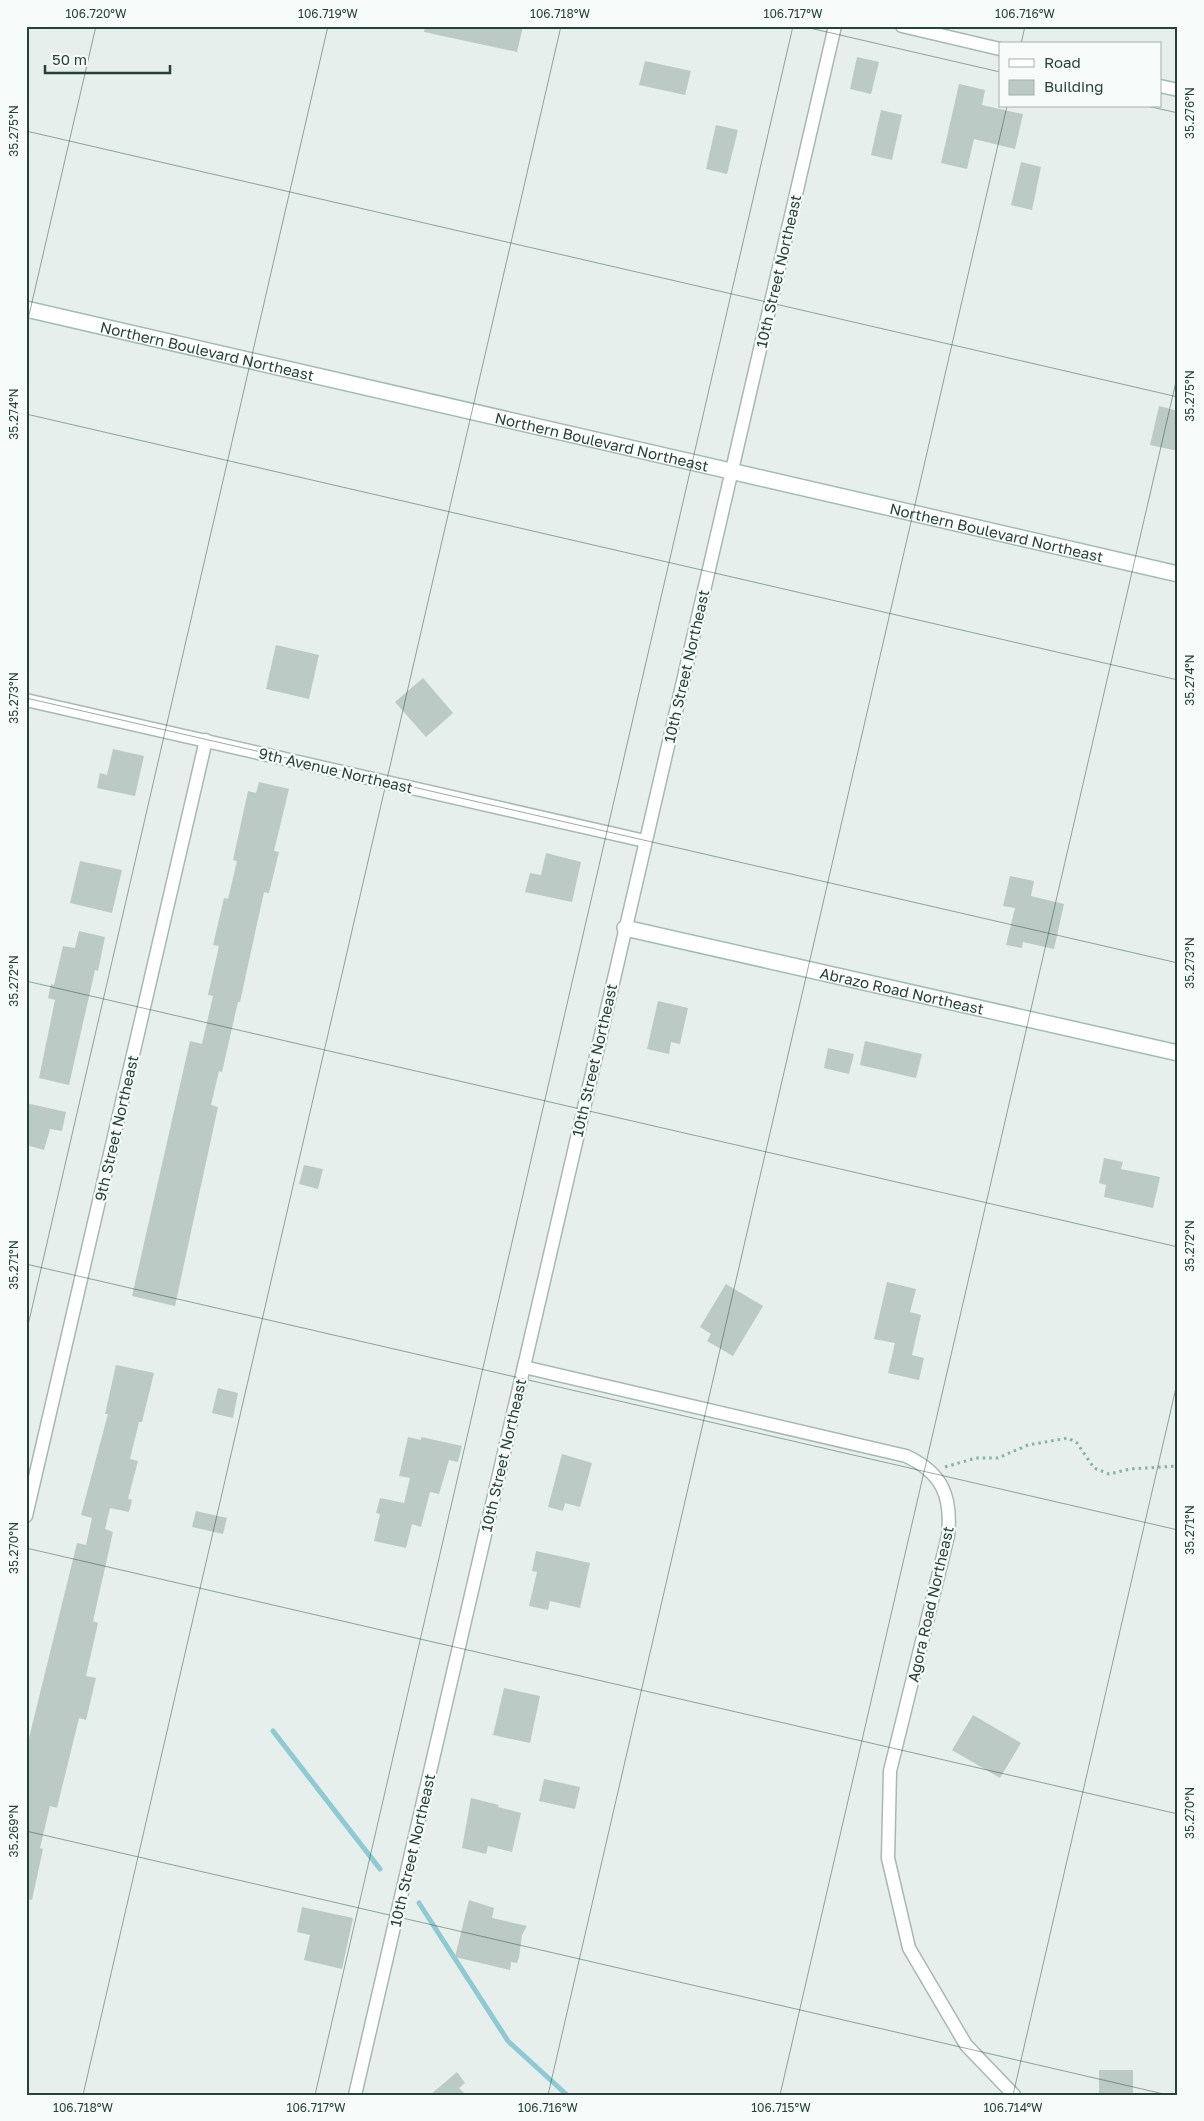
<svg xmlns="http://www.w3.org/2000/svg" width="1204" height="2121" font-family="'Golos Text',sans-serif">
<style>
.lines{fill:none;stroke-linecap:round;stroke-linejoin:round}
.stream{stroke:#8ec9d4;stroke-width:5}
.building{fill:#bbcac4}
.street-casing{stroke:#a8b8b2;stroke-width:15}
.secondary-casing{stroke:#a4bbb3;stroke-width:18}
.path{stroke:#86b3a5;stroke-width:3;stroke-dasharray:2.5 4;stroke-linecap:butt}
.street{stroke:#fff;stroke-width:12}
.secondary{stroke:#fff;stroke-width:15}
.ticks{fill:none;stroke:#24423a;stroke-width:1;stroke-opacity:0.45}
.labels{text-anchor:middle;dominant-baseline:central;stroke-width:4.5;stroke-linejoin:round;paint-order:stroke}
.street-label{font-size:15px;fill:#24423a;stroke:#f7fbf9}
.neatline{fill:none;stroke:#24423a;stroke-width:2}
.ticks-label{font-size:12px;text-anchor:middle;fill:#24423a}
</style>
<rect width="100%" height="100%" fill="#e6efeb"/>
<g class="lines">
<g class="stream">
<path d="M273 1731 380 1869"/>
<path d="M419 1903 508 2041 567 2095"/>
</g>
</g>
<g class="building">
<path d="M425 26H523L517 52 424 32Z"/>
<path d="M857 57 879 62 871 94 850 89Z"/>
<path d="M645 61 691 71 685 95 639 85Z"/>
<path d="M959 84 985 90 982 105 1023 114 1015 149 974 139 967 169 941 163Z"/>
<path d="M881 110 902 115 892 160 871 155Z"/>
<path d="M716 125 738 130 727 174 706 169Z"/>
<path d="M1021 162 1041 167 1032 210 1011 205Z"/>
<path d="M1159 406 1178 411V451L1150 445Z"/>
<path d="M276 645 319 655 309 699 266 689Z"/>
<path d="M423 678 453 713 426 737 395 702Z"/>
<path d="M113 749 144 756 135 796 97 788 100 773 107 775Z"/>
<path d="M259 782 289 789 274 851 279 852 269 893 264 892 240 1002H238L222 1072 219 1071 211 1105 218 1107 175 1306 132 1296 190 1041 202 1044 213 996 208 995 219 946 213 945 224 898 228 899 237 861 233 860 248 791 256 793Z"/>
<path d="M546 853 581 862 572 902 525 892 530 873 541 875Z"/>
<path d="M80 861 122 870 112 913 70 903Z"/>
<path d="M1010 876 1034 881 1031 896 1064 904 1054 949 1023 942 1022 948 1006 945 1015 908 1003 906Z"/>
<path d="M79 931 105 937 98 971 95 970 69 1085 39 1078 55 1000 48 998 51 984 54 985 63 946 75 948Z"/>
<path d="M658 1001 688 1008 680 1044 671 1042 669 1054 647 1049Z"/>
<path d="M865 1041 922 1054 916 1078 860 1065Z"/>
<path d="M828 1048 854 1054 849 1074 824 1068Z"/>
<path d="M26 1103 66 1112 62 1131 50 1129 44 1150 26 1145Z"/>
<path d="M1104 1158 1123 1162 1121 1169 1160 1177 1153 1208 1104 1197 1106 1185 1099 1183Z"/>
<path d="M304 1165 323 1169 318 1189 299 1184Z"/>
<path d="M887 1282 916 1289 910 1312 921 1315 912 1355 924 1358 919 1380 888 1373 895 1343 874 1339Z"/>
<path d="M726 1284 763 1306 733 1356 707 1341 711 1334 700 1327Z"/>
<path d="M116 1365 154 1373 142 1422H139L130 1459 138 1461 128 1499 132 1500 129 1512 110 1508 105 1529 113 1532 93 1621 98 1623 86 1676 96 1678 86 1720 79 1718 57 1808 50 1806 40 1848 43 1849 32 1900 26 1899V1750L77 1543 86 1545 92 1518 81 1515 108 1414H105Z"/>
<path d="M218 1388 238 1393 233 1418 212 1413Z"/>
<path d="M408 1437 421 1440V1437L462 1446 458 1462 449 1460 439 1494 430 1492 421 1527 412 1524 406 1548 374 1541 380 1514 376 1513 380 1498 404 1503 410 1478 399 1476Z"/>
<path d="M562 1454 592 1463 580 1507 565 1503 563 1511 548 1507Z"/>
<path d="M196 1511 227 1518 223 1534 192 1527Z"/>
<path d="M536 1551 590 1563 580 1608 550 1601 548 1610 529 1606 537 1572 532 1571Z"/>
<path d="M504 1688 540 1696 530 1743 493 1735Z"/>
<path d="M973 1715 1021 1743 1000 1778 952 1750Z"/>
<path d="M544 1779 580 1787 575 1809 539 1801Z"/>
<path d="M471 1798 499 1805 498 1807 521 1813 512 1852 488 1846 486 1854 462 1848Z"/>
<path d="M469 1900 494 1908 492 1918 527 1926 522 1935 519 1957 517 1963 511 1962 510 1970 455 1957Z"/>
<path d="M302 1907 353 1918 342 1969 304 1960 310 1935 297 1932Z"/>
<rect x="1099" y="2070" width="34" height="25"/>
<path d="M457 2072 465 2083 459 2088 466 2095H430Z"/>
</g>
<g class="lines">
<g class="street-casing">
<g id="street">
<path d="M902 26 1000 49"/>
<path d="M1160 86 1178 90"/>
<path d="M26 700 645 841"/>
<path d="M524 1367 906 1456C943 1473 952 1497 948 1536L890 1771 888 1858 909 1948 966 2045 1014 2095"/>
<path d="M26 1516 206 740"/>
<path d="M355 2095 835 26"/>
</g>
</g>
<g class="secondary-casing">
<g id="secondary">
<path id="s1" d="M26 309 1178 574"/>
<path id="s2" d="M625 928 1178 1053"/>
</g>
</g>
<path class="path" d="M945 1467 976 1458H998L1028 1445 1068 1438 1077 1443 1094 1468 1109 1474 1130 1469 1178 1466"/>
<use href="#street" class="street"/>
<use href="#secondary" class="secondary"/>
</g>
<path class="ticks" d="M801 26 1000 72M1021 44 1025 26M1147 106 1178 113M26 131 1178 397M26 328 96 26M26 414 1178 680M26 698 1178 963M26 981 1178 1247M26 1264 1178 1530M26 1334 328 26M26 1548 1178 1814M26 1831 1168 2095M83 2095 561 26M315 2095 793 26M548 2095 1007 106M780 2095 1178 373M1013 2095 1178 1379"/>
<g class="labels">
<g class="street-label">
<text transform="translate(778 271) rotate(-77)">10th Street Northeast</text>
<text stroke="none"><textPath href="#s1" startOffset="186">Northern Boulevard Northeast</textPath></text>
<text stroke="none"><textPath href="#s1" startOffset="591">Northern Boulevard Northeast</textPath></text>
<text stroke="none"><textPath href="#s1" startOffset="996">Northern Boulevard Northeast</textPath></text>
<text transform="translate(686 666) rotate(-77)">10th Street Northeast</text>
<text transform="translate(336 770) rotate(13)">9th Avenue Northeast</text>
<text stroke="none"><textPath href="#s2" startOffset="284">Abrazo Road Northeast</textPath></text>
<text transform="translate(594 1060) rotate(-77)">10th Street Northeast</text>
<text transform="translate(116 1128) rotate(-77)">9th Street Northeast</text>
<text transform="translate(503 1455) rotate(-77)">10th Street Northeast</text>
<text transform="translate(930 1604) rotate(-77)">Agora Road Northeast</text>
<text transform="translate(412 1850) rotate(-77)">10th Street Northeast</text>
</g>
</g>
<rect width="1204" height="2121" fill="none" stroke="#f7fbf9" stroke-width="55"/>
<rect x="999" y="42" width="162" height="65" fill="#f7fbf9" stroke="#a3b1ad"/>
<rect x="1009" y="59" width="25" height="8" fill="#ffffff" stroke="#a3b1ad"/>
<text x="1044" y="68" font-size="15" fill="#24423a">Road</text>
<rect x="1009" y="80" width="25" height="15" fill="#bbcac4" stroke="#a3b1ad"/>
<text x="1044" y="92" font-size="15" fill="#24423a">Building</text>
<path d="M45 65v8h125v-8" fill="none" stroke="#24423a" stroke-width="2.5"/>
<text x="52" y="65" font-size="15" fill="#24423a" stroke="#f7fbf9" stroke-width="4" paint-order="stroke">50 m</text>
<rect x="28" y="28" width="1148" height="2066" class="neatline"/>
<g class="ticks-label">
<text x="96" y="18">106.720°W</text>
<text x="328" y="18">106.719°W</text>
<text x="560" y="18">106.718°W</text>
<text x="793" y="18">106.717°W</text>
<text x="1025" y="18">106.716°W</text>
<text transform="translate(1190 113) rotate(-90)" y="4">35.276°N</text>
<text transform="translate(14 131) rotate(-90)" y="4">35.275°N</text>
<text transform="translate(1190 396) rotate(-90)" y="4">35.275°N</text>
<text transform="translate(14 414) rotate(-90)" y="4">35.274°N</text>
<text transform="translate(1190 680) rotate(-90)" y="4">35.274°N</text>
<text transform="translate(14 698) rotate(-90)" y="4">35.273°N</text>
<text transform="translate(1190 963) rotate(-90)" y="4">35.273°N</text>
<text transform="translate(14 981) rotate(-90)" y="4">35.272°N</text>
<text transform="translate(1190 1246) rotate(-90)" y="4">35.272°N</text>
<text transform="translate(14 1265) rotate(-90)" y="4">35.271°N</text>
<text transform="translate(1190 1530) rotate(-90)" y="4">35.271°N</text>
<text transform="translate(14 1548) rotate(-90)" y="4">35.270°N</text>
<text transform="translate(1190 1813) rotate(-90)" y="4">35.270°N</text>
<text transform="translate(14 1831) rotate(-90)" y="4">35.269°N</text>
<text x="83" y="2112">106.718°W</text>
<text x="316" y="2112">106.717°W</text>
<text x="548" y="2112">106.716°W</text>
<text x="781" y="2112">106.715°W</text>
<text x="1013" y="2112">106.714°W</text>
</g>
</svg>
